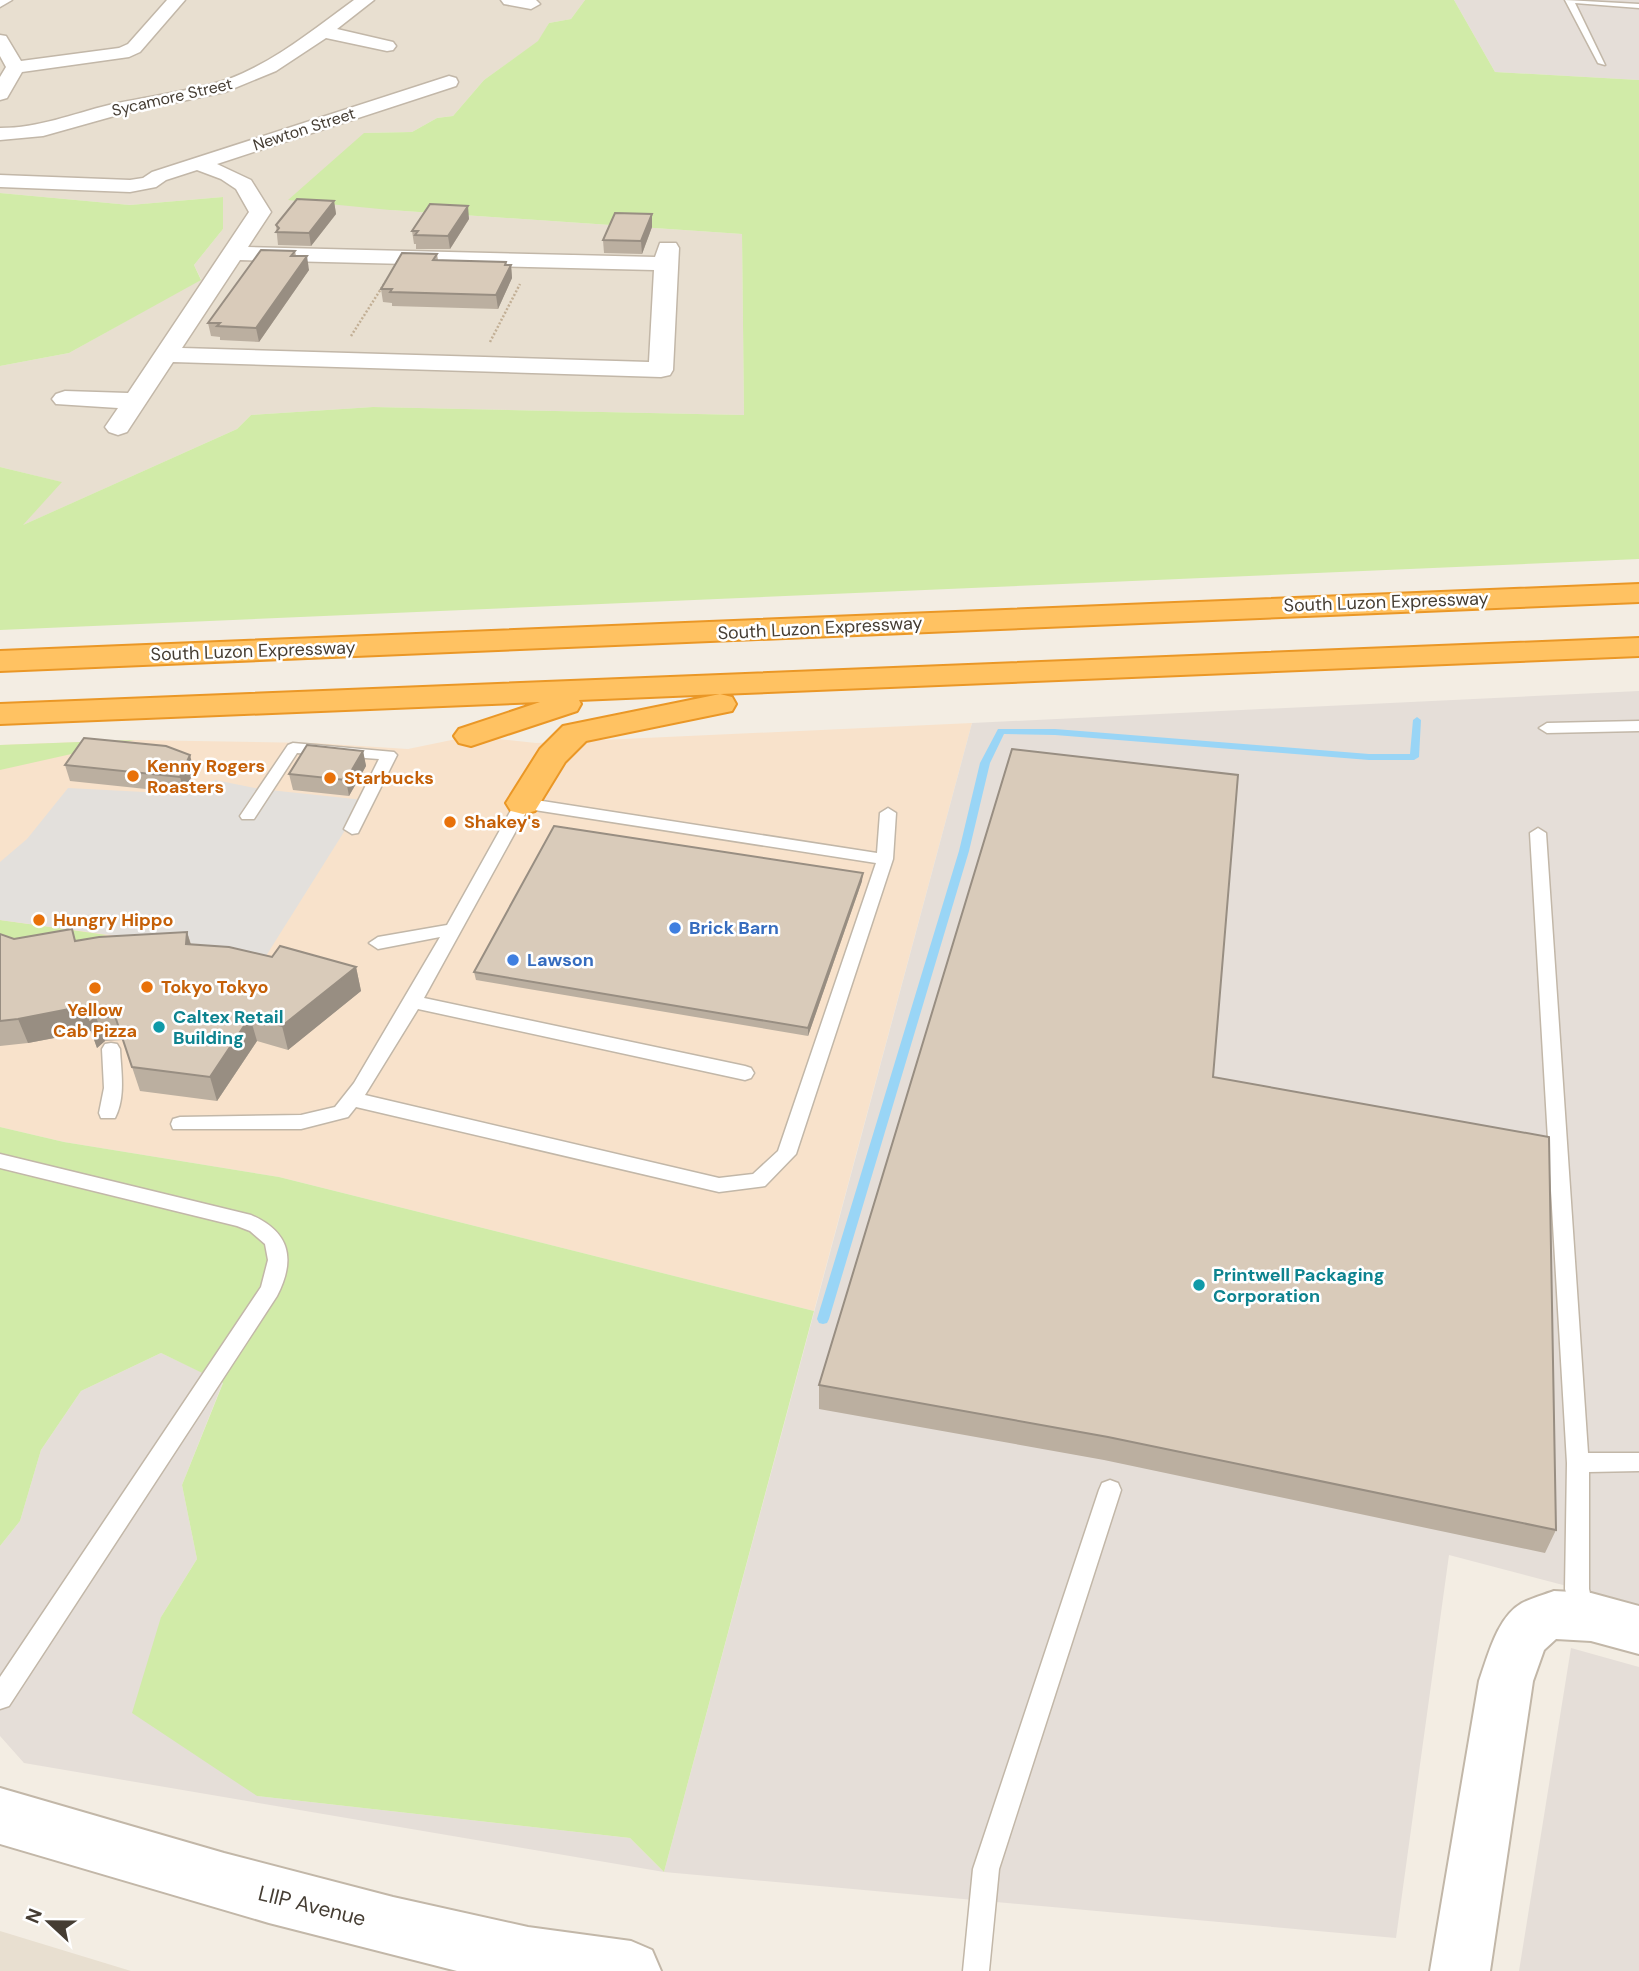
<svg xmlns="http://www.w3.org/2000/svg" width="1639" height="1971" font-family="'DM Sans',sans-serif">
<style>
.residential{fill:#e8dfd0}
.commercial{fill:#f8e2cb}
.industrial{fill:#e5ded8}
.green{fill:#d1eba8}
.parking{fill:#e3e0dc}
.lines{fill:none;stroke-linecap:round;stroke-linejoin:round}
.stream{fill:#99d5f6;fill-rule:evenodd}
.service-casing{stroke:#c2b7a8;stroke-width:3}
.minor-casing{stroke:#c2b7a8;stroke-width:3}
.tertiary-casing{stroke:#c2b7a8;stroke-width:4}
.motorway-casing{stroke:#ea9726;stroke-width:4}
.path{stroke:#c2af95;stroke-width:2.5;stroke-dasharray:2 2;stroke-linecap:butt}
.service{fill:#fff;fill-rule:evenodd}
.minor{fill:#fff;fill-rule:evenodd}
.tertiary{fill:#fff;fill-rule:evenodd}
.motorway{fill:#ffc262;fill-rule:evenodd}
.wall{fill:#bbafa0}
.shaded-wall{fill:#988e82}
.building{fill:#d9cbba;stroke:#988e82;stroke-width:2}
.food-dot{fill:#e8710a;stroke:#fff;stroke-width:2.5}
.shop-dot{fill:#3f7fe0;stroke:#fff;stroke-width:2.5}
.culture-dot{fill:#0f9aa8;stroke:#fff;stroke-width:2.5}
.labels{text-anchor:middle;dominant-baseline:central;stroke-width:5;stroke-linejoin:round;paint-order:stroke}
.far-street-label{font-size:16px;fill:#453d33;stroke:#fff}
.street-label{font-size:18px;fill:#453d33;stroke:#fff}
.food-label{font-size:18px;font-weight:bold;fill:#c56008;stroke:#fff;text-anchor:start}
.shop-label{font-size:18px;font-weight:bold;fill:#366cbe;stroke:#fff;text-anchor:start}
.culture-label{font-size:18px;font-weight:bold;fill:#0d838f;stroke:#fff;text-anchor:start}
.near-street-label{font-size:21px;fill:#453d33;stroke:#fff}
</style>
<rect width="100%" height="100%" fill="#f3ede3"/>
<g class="residential">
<path d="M0 0H585L571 19 549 23 539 41 484 80 453 116 437 118 412 132 364 133 390 210 742 234 744 415 373 407 251 415 237 429 21 526 61 482 0 467V366L69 353 201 279 194 265 223 229V197L130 205 0 193Z"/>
<path d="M0 1931 131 1971H0Z"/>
</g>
<path class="commercial" d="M972 723 814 1311 279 1177 64 1142 0 1127V745L134 740 312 743 408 749 471 736 536 743Z"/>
<g class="industrial">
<path d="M1454 0H1639V80L1495 72Z"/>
<path d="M1639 691V1605L1449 1555 1396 1938 664 1872 24 1763 0 1736V1546L20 1521 41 1450 81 1391 161 1353 223 1382 182 1485 197 1559 161 1617 257 1796 630 1838 664 1872 972 723Z"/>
<path d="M1571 1648 1639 1667V1971H1519Z"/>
</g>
<g class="green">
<path d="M585 0H1454L1495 72 1639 80V559L0 630V467L62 482 23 525 237 429 251 415 373 407 744 415 742 234 390 210 288 200 364 133 412 132 437 118 453 116 484 80 538 41 549 23 571 19Z"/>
<path d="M0 193 130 205 223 197V229L194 265 201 280 69 353 0 366Z"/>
<path d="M134 740 0 770V745Z"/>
<path d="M0 920 107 935 37 948 0 938Z"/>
<path d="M0 1127 64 1142 279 1177 814 1311 664 1872 630 1838 257 1796 132 1713 161 1617 197 1559 182 1485 223 1383 161 1353 81 1391 41 1450 20 1521 0 1546Z"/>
</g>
<path class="parking" d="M215 780 260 789 364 800 266 956 0 920V862L27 839 68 788 183 794Z"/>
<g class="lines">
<path class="stream" d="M1417 717 1421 720 1419 757 1414 760H1369L1055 735 1004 734 990 763 969 851 829 1319 827 1323 823 1324 819 1323 817 1319 959 851 980 763 998 729H1055L1369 754H1410L1413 720Z"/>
<g class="service-casing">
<g id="service">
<path d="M1565 0 1639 4V8L1575 3 1605 65 1598 63Z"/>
<path d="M1639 721V731L1547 733 1539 728 1547 723Z"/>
<path d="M293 743 394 752 397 755 358 833 352 834 344 829 379 759 297 753 254 819H242L240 816 288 745Z"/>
<path d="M523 798 877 853 880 813 888 808 896 813 893 859 796 1154 765 1186 719 1192 356 1107 348 1117 301 1129H173L171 1124 173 1119 180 1117 301 1115 335 1107 354 1083 440 937 378 949 369 943 378 937 447 925 515 803ZM528 809 876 863 778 1151 753 1174 719 1178 365 1095 418 1009 745 1080 751 1078 754 1073 751 1068 745 1066 424 998Z"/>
<path d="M1538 828 1546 833 1588 1453H1639V1471L1589 1472V1589L1595 1615 1591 1623 1583 1626 1575 1623 1565 1589 1567 1463 1530 833Z"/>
<path d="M111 1043 117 1044 120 1049C121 1071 126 1097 115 1118H101L99 1113 104 1088 102 1049 105 1044Z"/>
<path d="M0 1154 251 1215C290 1232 296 1259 277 1296L9 1706 0 1709V1677L261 1287 268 1260 265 1244 250 1231 237 1226 0 1168Z"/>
<path d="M1110 1480 1118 1483 1121 1490 999 1869 989 1971H963L973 1869 1099 1490 1102 1483Z"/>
</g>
</g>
<g class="minor-casing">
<g id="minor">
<path d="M0 0H12L0 7Z"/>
<path d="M167 0H185L140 52 129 57 22 72 7 98 0 100V77L6 67 0 56V35L6 36 21 61 119 48 128 44Z"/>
<path d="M354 0H374L337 29 393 42 396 46 393 50 387 51 326 38 276 71 225 92 125 113 43 136 0 140V128C39 128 72 114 109 105 148 96 190 92 229 79 276 61 314 29 354 0Z"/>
<path d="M501 0H536L540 4 531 9 504 4Z"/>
<path d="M449 76 456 78 458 82 456 86 217 164 251 180 271 212 248 247 655 257 660 243H676L679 248 673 370 670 375 661 377 173 362 127 432 118 435 109 432 105 427 118 408 56 404 52 399 56 394 65 391 128 393 249 212 236 189 221 179 197 170 166 180 156 187 130 192 0 187V175L130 180 143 178 152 172ZM240 260 654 270 649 362 182 348Z"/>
</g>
</g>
<g class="tertiary-casing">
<g id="tertiary">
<path d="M1554 1591 1591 1593 1639 1606V1654L1591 1641 1556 1639 1544 1650 1533 1681 1490 1971H1430L1479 1681C1488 1656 1497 1617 1522 1603 1532 1598 1543 1595 1554 1591Z"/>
<path d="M0 1788 224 1853 393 1897 528 1927 631 1941 652 1950 661 1971H457L269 1923 0 1844Z"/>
</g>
</g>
<g class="motorway-casing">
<g id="motorway">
<path d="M1639 584V602L0 671V651Z"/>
<path d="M1639 638V656L720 694 732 697 736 704 732 711 586 741 565 762 535 811 523 814 511 811 506 803 540 749 563 726 720 694 579 700 581 704 577 711 471 746 459 743 454 736 459 729 540 702 0 724V704Z"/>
</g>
</g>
<g class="path">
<path d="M351 336 386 281"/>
<path d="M490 342 520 284"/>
</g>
<use href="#service" class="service"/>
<use href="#minor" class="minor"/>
<use href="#tertiary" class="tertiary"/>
<use href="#motorway" class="motorway"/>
</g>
<g class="wall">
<path d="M334 201 336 214 311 246 278 245 276 225Z"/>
<path d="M652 214V227L642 254 604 253 603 240Z"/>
<path d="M469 219 450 249H416V244H414L412 231Z"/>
<path d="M295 251 296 256 309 270 259 342 220 340V337L211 336 208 323Z"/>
<path d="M437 254 438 260 511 265 512 278 498 309 392 306V303L383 302 381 289Z"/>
<path d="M363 751 366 766 349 796 293 790 289 774Z"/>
<path d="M65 765 194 771 184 793 70 781Z"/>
<path d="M862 881 808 1036 476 980 474 972Z"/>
<path d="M187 932 191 944 272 957 356 967 361 991 288 1050 257 1041 217 1101 140 1091 123 1040 105 1041 97 1048 91 1031 28 1043 0 1046V934L14 939 76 941Z"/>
<path d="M1213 1077 1556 1530 1545 1553 1104 1460 819 1409V1385Z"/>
</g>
<g class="shaded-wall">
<path d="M334 201 336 214 311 246 309 233Z"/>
<path d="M468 206 469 219 450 249 448 236Z"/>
<path d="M652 214V227L642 254 641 241Z"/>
<path d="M307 256 309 270 259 342 256 328Z"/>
<path d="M506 262 507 272 511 265 512 278 498 309 496 295Z"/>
<path d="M363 751 366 766 349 796 346 780Z"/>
<path d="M190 755 194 771 184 793 180 777Z"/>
<path d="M863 873 862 881 808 1036V1028Z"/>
<path d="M187 932 194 956 186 944Z"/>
<path d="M356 967 361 991 288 1050 282 1026Z"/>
<path d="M85 1006 96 1017 105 1041 97 1048 91 1031 28 1043 18 1019Z"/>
<path d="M250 1017 257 1041 217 1101 210 1077Z"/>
</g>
<g class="building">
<path d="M297 199 334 201 309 233 276 232 279 228 276 225Z"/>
<path d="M430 204 468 206 448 236 415 235 418 231H412Z"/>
<path d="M615 213 652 214 641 241 603 240Z"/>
<path d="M261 250 295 251 291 256H307L256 328 217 326 220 323H208Z"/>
<path d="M402 253 437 254 433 260 506 262 505 265H511L496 295 390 292 392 289H381Z"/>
<path d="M84 738 166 746 190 755 180 777 65 765Z"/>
<path d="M307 745 363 751 346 780 289 774Z"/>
<path d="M1012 749 1238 775 1213 1077 1549 1137 1556 1530 1108 1437 819 1385Z"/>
<path d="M554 826 863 873 808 1028 474 972Z"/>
<path d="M72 929 75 941 99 937 187 932 186 944 229 947 272 957 280 946 356 967 282 1026 250 1017 210 1077 132 1067 115 1016 96 1017 89 1023 85 1006 18 1019 0 1021V934L14 939Z"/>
</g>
<g class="food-dot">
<circle cx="133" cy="776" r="7"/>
<circle cx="330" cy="778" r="7"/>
<circle cx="450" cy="822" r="7"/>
<circle cx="39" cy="920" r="7"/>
<circle cx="147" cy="987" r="7"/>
<circle cx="95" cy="988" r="7"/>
</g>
<g class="shop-dot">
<circle cx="675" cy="928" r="7"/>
<circle cx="513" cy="960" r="7"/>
</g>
<g class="culture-dot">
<circle cx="159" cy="1027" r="7"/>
<circle cx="1199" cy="1285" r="7"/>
</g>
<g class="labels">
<g class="far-street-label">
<text transform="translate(172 97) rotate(-13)">Sycamore Street</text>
<text transform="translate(304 129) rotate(-18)">Newton Street</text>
</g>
<g class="street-label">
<text transform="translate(1386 602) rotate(-2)">South Luzon Expressway</text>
<text transform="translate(820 628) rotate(-3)">South Luzon Expressway</text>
<text transform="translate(253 651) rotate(-2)">South Luzon Expressway</text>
</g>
<g class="food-label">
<text x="147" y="766">Kenny Rogers<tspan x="147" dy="21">Roasters</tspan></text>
<text x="344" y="778">Starbucks</text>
<text x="464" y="822">Shakey's</text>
<text x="53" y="920">Hungry Hippo</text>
<text x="161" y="987">Tokyo Tokyo</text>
<text x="95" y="1010" text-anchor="middle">Yellow<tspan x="95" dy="21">Cab Pizza</tspan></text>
</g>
<g class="shop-label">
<text x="689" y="928">Brick Barn</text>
<text x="527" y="960">Lawson</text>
</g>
<g class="culture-label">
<text x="173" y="1017">Caltex Retail<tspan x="173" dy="21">Building</tspan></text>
<text x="1213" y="1275">Printwell Packaging<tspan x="1213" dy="21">Corporation</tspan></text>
</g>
<g class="near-street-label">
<text transform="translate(312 1906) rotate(14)">LIIP Avenue</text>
</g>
</g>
<g transform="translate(49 1922) rotate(292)" stroke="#ffffff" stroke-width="5" paint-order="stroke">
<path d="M0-5L12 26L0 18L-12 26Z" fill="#453d33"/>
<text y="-10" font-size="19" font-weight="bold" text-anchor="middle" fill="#453d33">N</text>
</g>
</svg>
